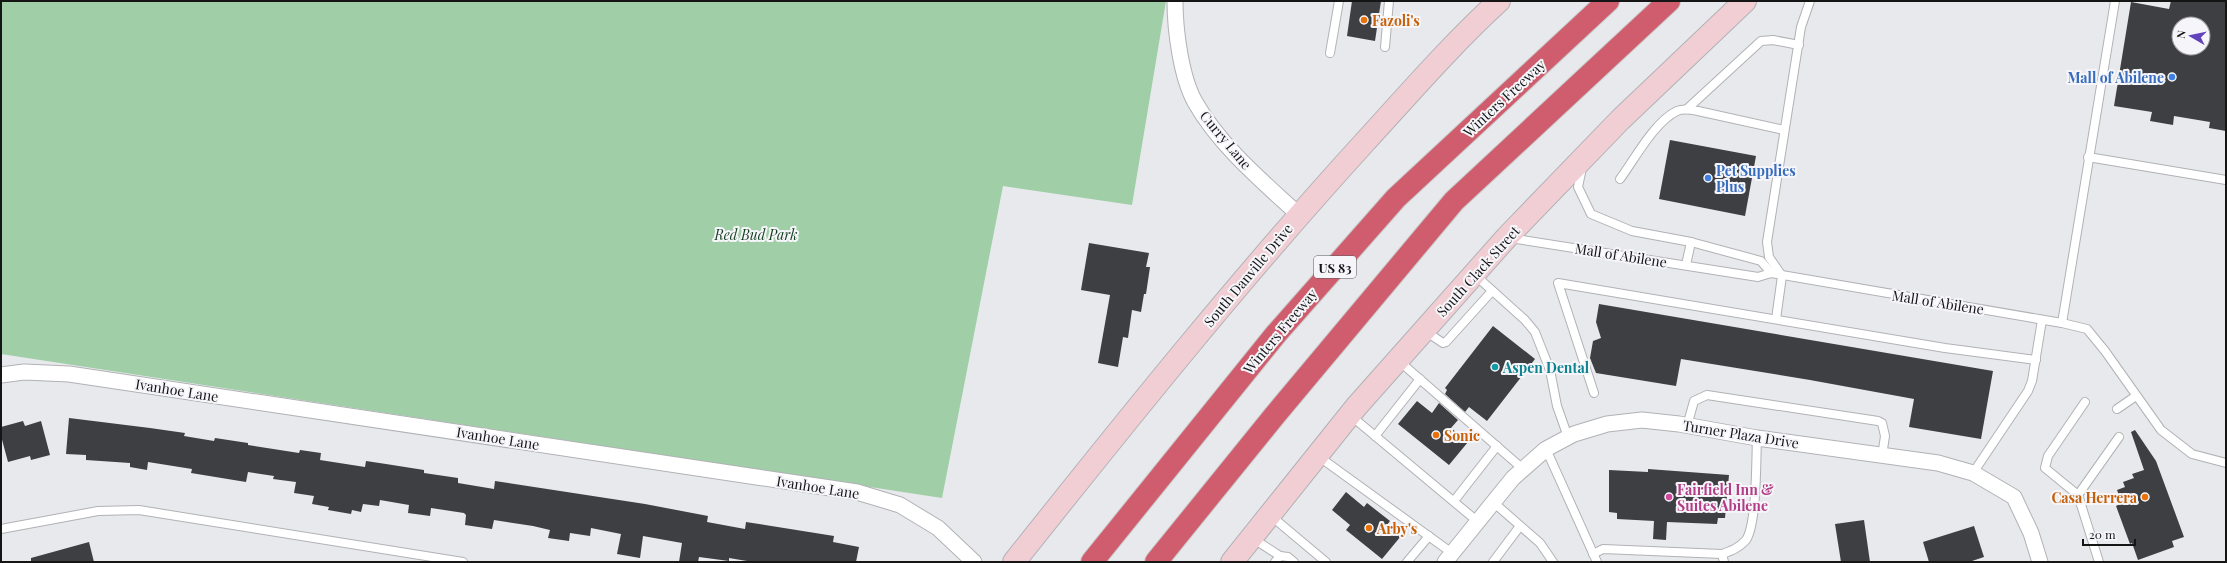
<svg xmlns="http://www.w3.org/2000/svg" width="2227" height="563" font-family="'Playfair Display',serif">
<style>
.green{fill:#9fcea7}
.building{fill:#3e3f42;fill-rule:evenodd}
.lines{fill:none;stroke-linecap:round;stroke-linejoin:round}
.service-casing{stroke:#b1b2b5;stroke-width:10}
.minor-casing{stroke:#b1b2b5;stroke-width:17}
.secondary-casing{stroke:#b1b2b5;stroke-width:24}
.motorway-casing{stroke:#c7c7c7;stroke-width:24}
.service{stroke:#fff;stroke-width:8}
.minor{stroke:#fff;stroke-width:15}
.secondary{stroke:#f1ced4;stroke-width:22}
.motorway{stroke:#d05d6e;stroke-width:22}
.food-dot{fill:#e8710a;stroke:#f6f6fa;stroke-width:1.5}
.shop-dot{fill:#3f7fe0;stroke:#f6f6fa;stroke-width:1.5}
.culture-dot{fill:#0f9aa8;stroke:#f6f6fa;stroke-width:1.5}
.hotel-dot{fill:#d1479c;stroke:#f6f6fa;stroke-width:1.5}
.labels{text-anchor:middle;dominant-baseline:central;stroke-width:4;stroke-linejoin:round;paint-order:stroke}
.shield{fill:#f6f6fa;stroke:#58585a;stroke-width:1}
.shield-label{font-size:13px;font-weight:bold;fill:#151516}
.food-label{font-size:14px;font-weight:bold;fill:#c56008;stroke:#f6f6fa;text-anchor:start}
.shop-label{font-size:14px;font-weight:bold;fill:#366cbe;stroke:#f6f6fa;text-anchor:end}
.street-label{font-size:14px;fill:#151516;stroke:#f6f6fa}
.park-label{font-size:14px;font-style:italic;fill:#153e20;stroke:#f6f6fa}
.culture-label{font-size:14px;font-weight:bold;fill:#0d838f;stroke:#f6f6fa;text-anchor:start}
.hotel-label{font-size:14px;font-weight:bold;fill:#b23c85;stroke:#f6f6fa;text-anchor:start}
</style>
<rect width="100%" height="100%" fill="#e8e9ed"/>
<path class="green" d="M1 1H1166L1132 205 1003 186 942 498 1 354Z"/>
<g class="building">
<path d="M1352 1H1381L1375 41 1347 36Z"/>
<path d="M2171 1H2226V131L2209 128 2210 122 2174 116 2173 125 2150 121 2152 112 2114 106 2131 2 2169 9ZM2179 24H2203V48H2179Z"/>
<path d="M1670 140 1756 156 1745 216 1659 199Z"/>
<path d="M1089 243 1149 253 1146 267H1150L1146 294H1144L1141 312 1132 310 1128 338 1123 337 1118 367 1098 363 1110 295 1081 290Z"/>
<path d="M1599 304 1993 371 1981 439 1909 427 1914 399 1810 380 1681 359 1676 386 1596 373 1590 358 1593 341 1601 338 1596 322Z"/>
<path d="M1493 326 1535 359 1487 421 1469 407 1465 412 1445 394 1447 390 1445 388Z"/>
<path d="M1417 401 1432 413 1439 403 1458 420 1451 428 1468 442 1449 465 1398 424Z"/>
<path d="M69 418 150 428 185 433 184 436 214 441 215 438 248 443V445L299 453 300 450 321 453 320 460 365 467 366 461 386 464 424 470V473L458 478V483L494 489 495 481 645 504 708 516 707 522 745 529 746 522 834 536 833 542 859 547 856 562H753L729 558V561L699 557 698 562H679L682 543 643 536 640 558 617 554 621 534 591 528 590 536 570 533 569 541 548 538 550 530 533 526 494 520 492 529 465 525 466 515 464 513 431 508 430 516 408 513 409 505 380 500 379 506 363 504 361 512 352 510 351 514 328 510 329 507 312 504 314 496 294 493 296 482 273 479 274 476 248 472 246 482 191 473 192 469 148 462 147 470 130 467V463L86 460V455L66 454Z"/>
<path d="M23 421 25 426 41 421 50 455 31 460 30 456 8 462 1 436V427Z"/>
<path d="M2135 430 2156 461 2184 537 2172 541 2174 547 2138 560 2132 543 2130 544 2116 506 2122 503 2117 490 2125 487 2123 482 2134 478 2132 474 2144 470 2131 432Z"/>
<path d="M1648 469 1729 475 1725 518H1718L1717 524 1667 522 1666 540 1653 539 1654 521 1617 519V513L1609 512V470L1648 472Z"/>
<path d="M1346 492 1364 507 1367 503 1390 521 1387 525 1401 536 1382 559 1346 530 1350 525 1332 510Z"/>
<path d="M1864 520 1870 562H1841L1835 524Z"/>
<path d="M1974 526 1984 557 1969 562H1929L1923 542Z"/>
<path d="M89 542 94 562H31V558Z"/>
</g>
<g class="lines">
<g class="service-casing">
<g id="service">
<path d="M1385 47 1389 1"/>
<path d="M1330 53 1339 1"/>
<path d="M1687 109 1761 41 1773 40 1799 45"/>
<path d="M2088 157 2226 180"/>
<path d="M1582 168 1578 187 1591 214 1632 231 1691 242 1761 261 1771 273"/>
<path d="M1620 179C1634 160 1655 121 1677 111 1684 108 1692 110 1698 111L1784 130"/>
<path d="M1510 238 1758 277 1771 273 2062 323 2087 329 2105 351 2161 430 2192 454 2226 463"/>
<path d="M1686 265 1691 242"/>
<path d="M1475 275 1525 320 1535 332 1550 370 1557 406 1568 437"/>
<path d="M1782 276 1769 257 1767 242 1801 27 1810 1"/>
<path d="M1776 319 1782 276"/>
<path d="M2062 323 2115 1"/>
<path d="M1425 331 1443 343 1446 342 1492 291"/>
<path d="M1399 361 1523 469"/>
<path d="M1594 393 1558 283 1945 348 2036 360"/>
<path d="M2085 402 2048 456 2045 468 2078 495 2099 562"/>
<path d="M2117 409 2136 396"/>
<path d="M1350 415 1477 521"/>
<path d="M1687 426 1694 401 1707 395 1878 421 1882 423 1885 436 1882 456"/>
<path d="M1375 436 1420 379"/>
<path d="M1546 449 1597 562"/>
<path d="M1318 456 1452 553"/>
<path d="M1973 473 2028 391 2032 381 2042 320"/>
<path d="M2078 495 2119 437"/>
<path d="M1454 501 1497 446"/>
<path d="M1493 502 1540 543 1553 562"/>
<path d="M1270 515 1326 562"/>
<path d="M1 529 98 511 139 510 463 562"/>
<path d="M1252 538 1280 556 1275 562"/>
<path d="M1593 554 1603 549 1722 554"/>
<path d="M1280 556 1288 557 1294 562"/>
<path d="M1407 562 1429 536"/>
<path d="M1493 562 1520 526"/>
<path d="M1724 562 1722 554C1731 551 1739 548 1746 540 1757 524 1756 459 1757 438"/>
</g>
</g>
<g class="minor-casing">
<g id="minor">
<path d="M1175 1C1175 30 1181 77 1195 102 1220 146 1262 181 1299 215"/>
<path d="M1 375 24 372 69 374 857 492 900 505 938 528 974 562"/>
<path d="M1445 562 1513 478 1546 449 1574 434 1607 424 1642 420 1679 424 1757 438 1938 463 1973 473 2014 497 2031 533 2040 562"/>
</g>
</g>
<g class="secondary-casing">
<g id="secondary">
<path d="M1014 562C1127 420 1240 279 1363 144 1407 96 1450 46 1499 1"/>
<path d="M1232 562 1356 407 1507 237 1620 120 1745 1"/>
</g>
</g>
<g class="motorway-casing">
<g id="motorway">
<path d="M1092 562 1276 334 1396 198 1608 1"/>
<path d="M1156 562 1275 415 1454 201 1669 1"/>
</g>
</g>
<use href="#service" class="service"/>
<use href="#minor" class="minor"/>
<use href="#secondary" class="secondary"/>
<use href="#motorway" class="motorway"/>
</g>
<g class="food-dot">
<circle cx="1364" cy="20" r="4"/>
<circle cx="1436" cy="435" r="4"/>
<circle cx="2145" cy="497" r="4"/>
<circle cx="1369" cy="528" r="4"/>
</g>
<g class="shop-dot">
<circle cx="2172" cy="77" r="4"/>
<circle cx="1708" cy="178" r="4"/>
</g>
<circle class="culture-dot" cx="1495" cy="367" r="4"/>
<circle class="hotel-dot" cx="1669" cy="497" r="4"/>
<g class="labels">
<rect class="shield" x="1314" y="256" width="42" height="22" rx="3"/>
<g class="shield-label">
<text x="1335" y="267">US 83</text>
</g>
<g class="food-label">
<text x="1372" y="20">Fazoli's</text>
<text x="1444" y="435">Sonic</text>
<text x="2137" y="497" text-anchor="end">Casa Herrera</text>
<text x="1377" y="528">Arby's</text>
</g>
<g class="shop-label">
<text x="2164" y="77">Mall of Abilene</text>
<text x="1716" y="170" text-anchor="start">Pet Supplies<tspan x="1716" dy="16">Plus</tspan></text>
</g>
<g class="street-label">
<text transform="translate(1504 98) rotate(-43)">Winters Freeway</text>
<text transform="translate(1226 140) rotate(50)">Curry Lane</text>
<text transform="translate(1621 255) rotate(9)">Mall of Abilene</text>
<text transform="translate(1478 271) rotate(-48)">South Clack Street</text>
<text transform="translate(1248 275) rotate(-50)">South Danville Drive</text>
<text transform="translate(1938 302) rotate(9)">Mall of Abilene</text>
<text transform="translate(1280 331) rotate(-50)">Winters Freeway</text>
<text transform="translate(177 390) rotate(9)">Ivanhoe Lane</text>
<text transform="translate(1741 434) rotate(9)">Turner Plaza Drive</text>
<text transform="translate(498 438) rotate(9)">Ivanhoe Lane</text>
<text transform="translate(818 487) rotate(9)">Ivanhoe Lane</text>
</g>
<g class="park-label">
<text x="756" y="234">Red Bud Park</text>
</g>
<g class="culture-label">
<text x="1503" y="367">Aspen Dental</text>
</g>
<g class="hotel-label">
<text x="1677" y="489">Fairfield Inn &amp;<tspan x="1677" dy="16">Suites Abilene</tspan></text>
</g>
</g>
<rect width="2227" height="563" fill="none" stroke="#151516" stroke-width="4"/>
<g transform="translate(2191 36) rotate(279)"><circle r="19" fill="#f6f6fa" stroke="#9c9c9f"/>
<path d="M0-3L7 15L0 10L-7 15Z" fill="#6343bc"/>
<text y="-6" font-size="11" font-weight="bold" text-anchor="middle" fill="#151516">N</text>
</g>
<path d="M2083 539v6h52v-6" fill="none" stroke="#151516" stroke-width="2"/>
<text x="2089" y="539" font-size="12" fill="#151516" stroke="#f6f6fa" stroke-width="3" paint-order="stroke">20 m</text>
</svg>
